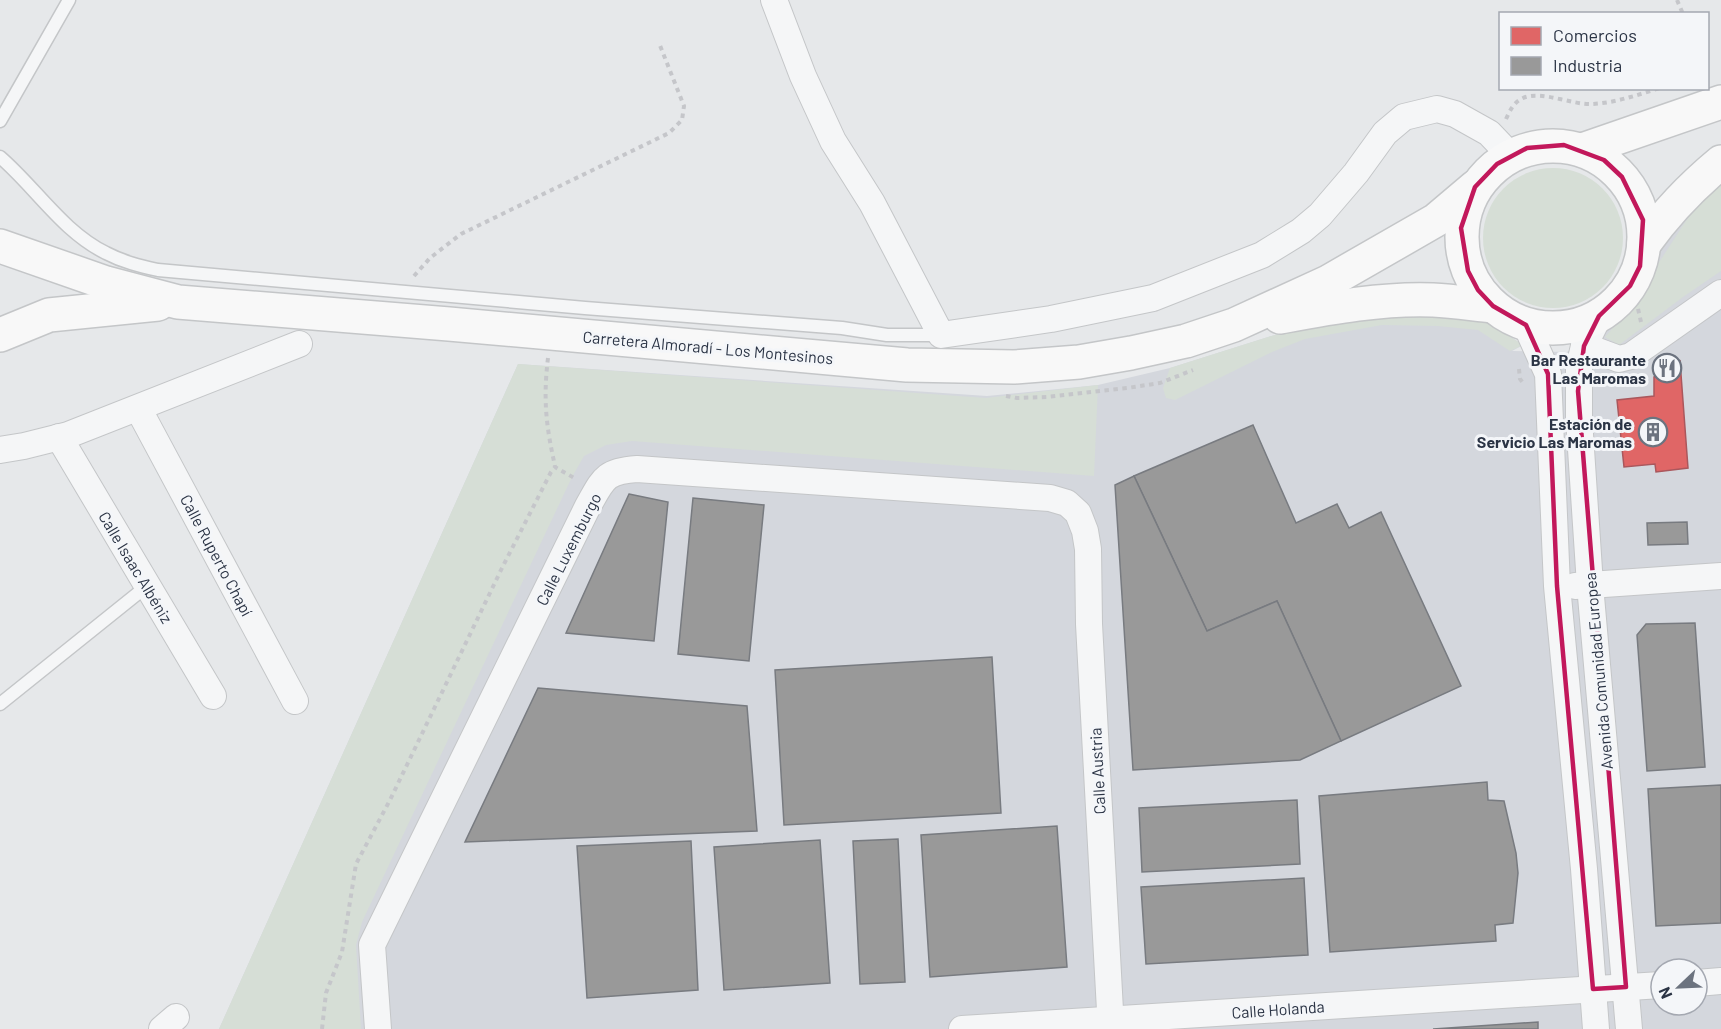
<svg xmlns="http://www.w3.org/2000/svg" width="1721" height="1029" font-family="Barlow,sans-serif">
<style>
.built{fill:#d4d7dd;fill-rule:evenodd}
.green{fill:#d6ded6}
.shops{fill:#e06666;stroke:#aa575c;stroke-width:1.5}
.industry{fill:#999;stroke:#787b80;stroke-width:1.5}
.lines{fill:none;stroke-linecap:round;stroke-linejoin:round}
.service-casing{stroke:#c4c6c8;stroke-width:15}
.minor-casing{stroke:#c4c6c8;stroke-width:28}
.secondary-casing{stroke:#c4c6c8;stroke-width:36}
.path{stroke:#c5c6ca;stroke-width:4;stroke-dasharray:4.5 4.5;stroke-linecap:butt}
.service{stroke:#f5f6f7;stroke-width:12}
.minor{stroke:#f5f6f7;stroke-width:26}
.secondary{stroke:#f8f8f8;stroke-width:33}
.marked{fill:none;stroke:#c2185b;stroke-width:4.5;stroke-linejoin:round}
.labels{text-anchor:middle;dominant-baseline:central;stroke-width:6;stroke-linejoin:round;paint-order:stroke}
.street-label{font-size:16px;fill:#2b3445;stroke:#f4f6f9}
.poi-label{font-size:16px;font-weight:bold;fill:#2b3445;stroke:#f4f6f9;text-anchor:end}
</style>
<rect width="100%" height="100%" fill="#e6e8ea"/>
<path class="built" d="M1721 180V1029H219L518 364 987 396 1098 385 1170 368 1303 326 1479 316 1523 345 1512 351 1567 352 1616 315 1688 208ZM1661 969H1697V1005H1661Z"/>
<g class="green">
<circle cx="1553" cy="238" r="70"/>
<path d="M1721 184V271L1683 297 1619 345 1605 337 1628 310 1693 210Z"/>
<path d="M1408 310 1479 316 1523 345 1510 351 1478 330 1437 326 1382 325 1305 339 1272 352 1175 400 1166 398 1163 388 1170 368 1303 326Z"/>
<path d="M518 364 986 398 1098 385 1094 476 632 441 606 445 584 456 572 477 362 922 356 945 361 1029H219Z"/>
</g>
<path class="shops" d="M1680 361 1688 468 1656 472 1655 464 1624 467 1617 400 1654 396V377Z"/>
<g class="industry">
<path d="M1253 425 1296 523 1337 504 1349 528 1381 512 1461 686 1341 741 1277 601 1207 631 1134 476Z"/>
<path d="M1134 476 1207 631 1277 601 1341 741 1300 760 1133 770 1115 485Z"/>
<path d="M629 494 668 502 654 641 566 633Z"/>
<path d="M693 498 764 505 749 661 678 654Z"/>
<path d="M1687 522 1688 544 1648 545 1647 523Z"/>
<path d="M1695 623 1705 767 1647 771 1637 635 1646 624Z"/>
<path d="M992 657 1001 813 784 825 775 670Z"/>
<path d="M538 688 747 706 757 831 465 842Z"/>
<path d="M1487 782 1488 800 1504 801 1516 853 1518 873 1513 923 1495 925 1496 941 1330 952 1319 796Z"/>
<path d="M1721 785V923L1656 926 1648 789Z"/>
<path d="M1297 800 1300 864 1142 872 1139 808Z"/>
<path d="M1057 826 1067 967 930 977 921 835Z"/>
<path d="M898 839 905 982 860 984 853 841Z"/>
<path d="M820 840 830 983 724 990 714 847Z"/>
<path d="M691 841 698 990 587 998 577 846Z"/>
<path d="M1304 878 1308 955 1146 964 1141 887Z"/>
<path d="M1538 1022V1029H1433Z"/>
</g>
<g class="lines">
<g class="service-casing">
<g id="service">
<path d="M0 121 69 0"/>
<path d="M0 157C36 188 63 232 106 253 123 262 140 266 158 270L585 308 842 328 887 335H941"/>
<path d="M0 704 147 586"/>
</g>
</g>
<g class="minor-casing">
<g id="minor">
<path d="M774 0 803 76 833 141 872 203 941 335 1051 319 1153 298 1262 255 1301 231 1320 215 1356 173 1385 133 1404 117 1437 109 1455 114 1489 133 1510 155"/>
<path d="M1599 316 1584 346 1579 368V419L1590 585 1629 1029"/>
<path d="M1526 325 1548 374 1557 586 1584 869 1596 1029"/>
<path d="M1584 346 1619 359 1631 356 1721 293"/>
<path d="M138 408 295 701"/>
<path d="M59 437 213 696"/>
<path d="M0 450 24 446 68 435 299 344"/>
<path d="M1575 586 1721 576"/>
<path d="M1697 983 1721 981"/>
<path d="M162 1029 176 1017"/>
<path d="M378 1029 372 945 588 506C603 480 604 471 637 469L1050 498 1067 503 1078 513 1085 531 1088 549 1089 624 1111 1029"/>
<path d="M962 1029 1661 985"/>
</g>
</g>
<g class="secondary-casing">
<g id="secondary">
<circle cx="1553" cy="237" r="91"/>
<path d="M1582 150 1721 102"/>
<path d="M1644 244C1666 213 1692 186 1721 162"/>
<path d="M0 246 106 283 178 302 449 324 907 365 1014 367 1079 362 1131 353 1186 341 1234 325 1328 282 1436 220 1475 187"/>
<path d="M1280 317C1329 308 1382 298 1433 300 1453 301 1473 304 1493 306"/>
<path d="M0 335 49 315 158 304"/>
</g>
</g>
<g class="path">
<path d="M1677 0 1683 14"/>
<path d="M1506 119C1510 110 1514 102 1523 98 1541 90 1572 105 1592 104 1615 103 1637 95 1660 88"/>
<path d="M414 276 430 258 461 234 669 133 682 120 684 106 659 43"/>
<path d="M1641 322 1637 304 1645 271"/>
<path d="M548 358C543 399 546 426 555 466"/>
<path d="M1519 369 1520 379 1524 384"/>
<path d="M1006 396 1017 398 1047 397 1127 388 1160 383 1193 370"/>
<path d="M322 1029 326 993 342 952 356 864 390 800 502 568 551 472 555 467 576 479"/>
</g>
<use href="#service" class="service"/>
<use href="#minor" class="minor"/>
<use href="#secondary" class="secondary"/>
</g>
<path class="marked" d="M1564 145 1604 160 1622 177 1643 220 1640 266 1630 286 1599 316 1584 346 1578 391 1626 987 1593 989 1557 586 1548 374 1526 325 1493 306 1478 290 1468 271 1461 228 1475 187 1497 164 1527 148Z"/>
<defs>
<g id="restaurant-ring" transform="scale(1.5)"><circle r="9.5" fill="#f4f6f9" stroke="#6c737f" stroke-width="1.5"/><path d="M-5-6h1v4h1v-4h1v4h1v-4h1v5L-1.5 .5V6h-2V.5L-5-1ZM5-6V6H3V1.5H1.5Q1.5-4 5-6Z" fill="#6c737f"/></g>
<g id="building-ring" transform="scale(1.5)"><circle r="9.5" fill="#f4f6f9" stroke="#6c737f" stroke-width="1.5"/><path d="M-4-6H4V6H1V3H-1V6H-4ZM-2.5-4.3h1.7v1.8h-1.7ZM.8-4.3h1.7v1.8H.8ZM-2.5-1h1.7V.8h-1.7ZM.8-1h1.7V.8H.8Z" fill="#6c737f"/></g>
</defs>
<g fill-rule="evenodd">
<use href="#restaurant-ring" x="1667" y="368"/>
<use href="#building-ring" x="1653" y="432"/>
</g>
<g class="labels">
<g class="street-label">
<text transform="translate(708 347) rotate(5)">Carretera Almoradí - Los Montesinos</text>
<text transform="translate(568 549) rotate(-63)">Calle Luxemburgo</text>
<text transform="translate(217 555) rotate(62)">Calle Ruperto Chapí</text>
<text transform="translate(136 567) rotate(59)">Calle Isaac Albéniz</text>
<text transform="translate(1598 671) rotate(-95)">Avenida Comunidad Europea</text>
<text transform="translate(1097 771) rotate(-93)">Calle Austria</text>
<text transform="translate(1278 1009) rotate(-4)">Calle Holanda</text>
</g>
<g class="poi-label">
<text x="1646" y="359">Bar Restaurante<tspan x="1646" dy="18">Las Maromas</tspan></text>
<text x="1632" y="423">Estación de<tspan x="1632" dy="18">Servicio Las Maromas</tspan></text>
</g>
</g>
<rect x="1499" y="12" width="210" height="78" fill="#f4f6f9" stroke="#a4a8b1" stroke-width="1.5"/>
<rect x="1511" y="27" width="30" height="18" fill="#e06666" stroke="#a4a8b1" stroke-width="1.5"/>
<text x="1553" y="42" font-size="18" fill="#2b3445">Comercios</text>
<rect x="1511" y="57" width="30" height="18" fill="#999999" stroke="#a4a8b1" stroke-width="1.5"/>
<text x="1553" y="72" font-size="18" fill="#2b3445">Industria</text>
<g transform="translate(1679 987) rotate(247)"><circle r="28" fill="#f4f6f9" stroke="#a4a8b1" stroke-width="1.5"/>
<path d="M0-4.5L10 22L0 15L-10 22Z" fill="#6c737f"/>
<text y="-9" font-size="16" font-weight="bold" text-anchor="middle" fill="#2b3445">N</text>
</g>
</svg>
